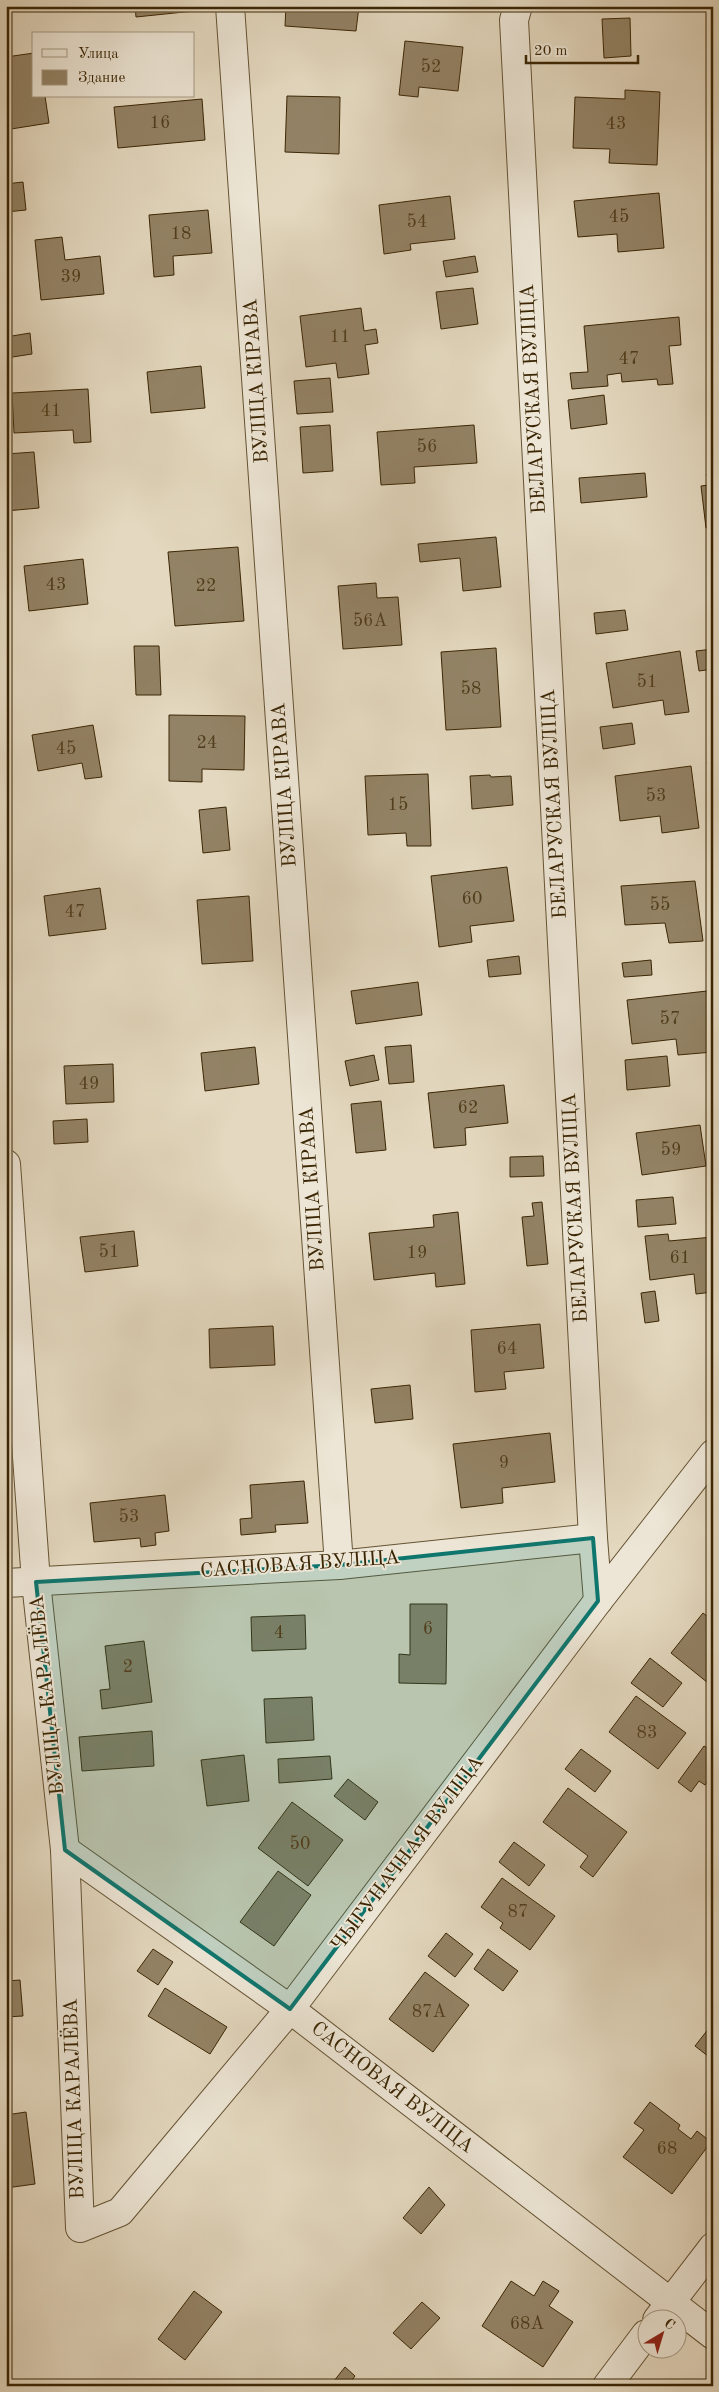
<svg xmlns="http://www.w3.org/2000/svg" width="719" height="2392" font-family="'Old Standard TT',serif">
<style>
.building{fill:#938366;stroke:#3b2604}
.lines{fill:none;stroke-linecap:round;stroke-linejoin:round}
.street-casing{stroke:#655333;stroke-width:30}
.street{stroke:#ede6d6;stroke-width:28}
.marked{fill:#0f766e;fill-opacity:0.2;stroke:#0f766e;stroke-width:4;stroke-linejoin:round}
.labels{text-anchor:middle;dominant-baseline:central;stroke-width:4;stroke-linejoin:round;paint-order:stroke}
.number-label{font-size:18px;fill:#513d1c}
.street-label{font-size:20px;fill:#3b2604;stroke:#ede6d6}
</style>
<rect width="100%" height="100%" fill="#e4d9c0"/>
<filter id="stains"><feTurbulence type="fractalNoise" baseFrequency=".004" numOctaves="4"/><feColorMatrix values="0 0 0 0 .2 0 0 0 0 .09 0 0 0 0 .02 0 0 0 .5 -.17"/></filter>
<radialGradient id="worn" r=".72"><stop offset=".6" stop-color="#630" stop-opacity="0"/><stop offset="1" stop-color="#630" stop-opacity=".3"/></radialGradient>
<g class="building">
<path d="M135 6H193L194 11 136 17Z"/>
<path d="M286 6H359L356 31 285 26Z"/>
<path d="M630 18 631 56 604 58 602 19Z"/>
<path d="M405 41 463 47 458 91 419 87 418 97 399 95Z"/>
<path d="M34 53V96H45L49 123 11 129 6 99V57Z"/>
<path d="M625 90 660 92 657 165 609 163 610 149 573 148 575 97 625 99Z"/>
<path d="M287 96 340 97 339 154 285 152Z"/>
<path d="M202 99 205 140 118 148 114 107Z"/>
<path d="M23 182 26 210 6 212V184Z"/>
<path d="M659 193 664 248 618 252 617 234 578 237 574 201Z"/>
<path d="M450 196 455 239 410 244 411 250 384 254 379 205Z"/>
<path d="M208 210 212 253 173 256 174 275 154 277 149 215Z"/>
<path d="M62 237 65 260 100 256 104 294 41 300 35 240Z"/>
<path d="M475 256 478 272 446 277 443 261Z"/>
<path d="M473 288 478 324 441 329 436 292Z"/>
<path d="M361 308 364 331 376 329 378 343 365 345 369 374 338 378 336 363 306 367 300 316Z"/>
<path d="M679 317 681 345 669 346 673 384 658 385 657 379 622 382 621 373 607 375 608 386 572 389 570 373 588 372 584 326Z"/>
<path d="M30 333 32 354 6 358V337Z"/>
<path d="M201 366 205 408 151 413 147 372Z"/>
<path d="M330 378 333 412 297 414 294 381Z"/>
<path d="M88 389 91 442 74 443 73 430 14 433 12 393Z"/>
<path d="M604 395 607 424 571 429 568 400Z"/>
<path d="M330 425 333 471 303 473 300 427Z"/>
<path d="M474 425 477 463 414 467 415 483 381 485 377 432Z"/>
<path d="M34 452 39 508 6 511V454Z"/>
<path d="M645 473 647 497 581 503 579 478Z"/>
<path d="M713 473V527L706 528 701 486 709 485 707 474Z"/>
<path d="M496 537 501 587 463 591 460 558 420 562 418 544Z"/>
<path d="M238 547 244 621 175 626 168 552Z"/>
<path d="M83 559 88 604 29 611 24 566Z"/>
<path d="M376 583 377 598 398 597 402 645 343 649 338 586Z"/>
<path d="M625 610 628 630 596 634 594 613Z"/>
<path d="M134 646H159L161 695H136Z"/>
<path d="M496 648 501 727 446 730 441 652Z"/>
<path d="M713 649V669L699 671 696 651Z"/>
<path d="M680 651 689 712 665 715 663 700 613 708 606 663Z"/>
<path d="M169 715 245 716 244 770 202 769V782L169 781Z"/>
<path d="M632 723 635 744 603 749 600 727Z"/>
<path d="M93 725 102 777 85 779 82 763 38 771 32 735Z"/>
<path d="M713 761V792L707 762Z"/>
<path d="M691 766 699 828 662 833 660 816 620 821 615 776Z"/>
<path d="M428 774 431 846H407L406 833 368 835 365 776Z"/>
<path d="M490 775 491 777 511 776 513 805 472 809 470 776Z"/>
<path d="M226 807 230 850 203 853 199 810Z"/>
<path d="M507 867 514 921 470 926 472 942 439 947 431 876Z"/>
<path d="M695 881 703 941 669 943 665 923 625 925 621 886Z"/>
<path d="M100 888 106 929 49 936 44 896Z"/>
<path d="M249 896 253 961 202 964 197 900Z"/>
<path d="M519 956 521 974 489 977 487 960Z"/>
<path d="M651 960 652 975 624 977 622 963Z"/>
<path d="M418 982 422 1015 356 1024 351 991Z"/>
<path d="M707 991 713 1052 678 1055 676 1039 632 1044 627 1000Z"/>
<path d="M411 1045 414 1082 389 1084 385 1047Z"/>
<path d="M255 1047 259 1084 205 1091 201 1053Z"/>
<path d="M374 1055 379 1080 350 1086 345 1061Z"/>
<path d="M667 1056 670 1086 627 1090 625 1060Z"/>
<path d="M113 1064 114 1102 66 1104 64 1066Z"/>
<path d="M504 1085 508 1123 465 1128 466 1145 434 1148 428 1093Z"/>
<path d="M381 1101 386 1150 356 1153 351 1104Z"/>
<path d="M87 1119 88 1142 54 1144 53 1121Z"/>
<path d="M700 1125 706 1166 642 1175 636 1133Z"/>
<path d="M543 1156 544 1176 510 1177V1157Z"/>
<path d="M673 1197 676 1224 638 1227 636 1200Z"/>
<path d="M542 1202 548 1264 527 1266 522 1217 534 1216 532 1203Z"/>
<path d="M458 1212 465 1284 436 1287 435 1273 374 1280 369 1233 434 1227 433 1215Z"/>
<path d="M134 1231 138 1266 85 1272 80 1237Z"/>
<path d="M668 1234 669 1241 713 1237V1292L696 1294 694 1274 650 1280 645 1236Z"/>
<path d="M655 1291 659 1321 645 1323 641 1293Z"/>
<path d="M540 1324 544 1368 504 1372 506 1389 475 1392 471 1330Z"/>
<path d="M273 1326 275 1365 210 1368 209 1329Z"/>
<path d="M410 1385 413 1419 375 1423 371 1389Z"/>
<path d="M550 1433 555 1482 502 1488 503 1503 461 1508 453 1444Z"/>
<path d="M304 1481 308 1523 275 1525 276 1532 241 1535 240 1519 252 1518 250 1485Z"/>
<path d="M165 1495 169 1531 155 1533 156 1545 141 1547 140 1538 94 1542 90 1503Z"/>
<path d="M410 1604H447L446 1684 399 1683V1654L410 1655Z"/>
<path d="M703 1613 713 1621V1687L671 1653Z"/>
<path d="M305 1615 306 1649 252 1651 251 1617Z"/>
<path d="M144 1641 152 1702 102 1709 100 1690 110 1689 105 1646Z"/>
<path d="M650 1658 682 1683 663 1707 631 1683Z"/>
<path d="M636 1696 686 1733 658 1769 609 1732Z"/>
<path d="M312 1697 314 1740 266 1743 264 1699Z"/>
<path d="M152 1731 154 1766 82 1771 79 1737Z"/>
<path d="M704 1746 713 1751V1773L705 1785 699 1781 691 1792 678 1782Z"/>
<path d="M581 1749 611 1771 595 1792 565 1769Z"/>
<path d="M244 1755 249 1801 207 1806 201 1760Z"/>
<path d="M330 1756 332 1779 279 1783 278 1759Z"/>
<path d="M348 1779 378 1802 365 1820 334 1796Z"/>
<path d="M568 1788 627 1832 593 1877 580 1867 588 1856 543 1822Z"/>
<path d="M292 1802 343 1840 308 1886 258 1848Z"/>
<path d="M514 1842 545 1865 529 1886 499 1862Z"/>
<path d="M278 1871 311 1895 274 1946 240 1922Z"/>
<path d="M502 1878 555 1916 530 1950 500 1928 503 1923 481 1907Z"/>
<path d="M446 1933 473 1954 455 1977 428 1956Z"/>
<path d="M153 1949 173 1962 158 1985 137 1971Z"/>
<path d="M488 1949 518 1971 503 1991 474 1969Z"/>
<path d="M425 1972 469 2005 433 2052 389 2019Z"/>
<path d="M20 1980 23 2016 6 2017V1981Z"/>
<path d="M165 1988 227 2027 210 2054 148 2016Z"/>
<path d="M713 2023V2060L695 2046Z"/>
<path d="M650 2102 680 2125 678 2129 691 2139 697 2131 711 2142 672 2194 623 2157 644 2130 634 2123Z"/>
<path d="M26 2112 35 2184 6 2188V2115Z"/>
<path d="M429 2187 445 2205 421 2234 403 2218Z"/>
<path d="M511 2281 534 2296 543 2281 559 2291 549 2306 573 2322 543 2367 482 2326Z"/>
<path d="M194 2291 222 2312 185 2360 158 2339Z"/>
<path d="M422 2302 440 2318 411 2349 393 2333Z"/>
<path d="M345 2367 355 2376 350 2383 353 2386H330Z"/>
</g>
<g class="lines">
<g class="street-casing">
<g id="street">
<path d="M230 6 339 1565"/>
<path d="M518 6 514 20 593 1538 598 1601"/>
<path d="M6 1164 36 1582 65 1850 80 2228 120 2212 290 2009 598 1601 713 1454"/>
<path d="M6 1583 339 1565 593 1538"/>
<path d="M65 1850 290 2009 713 2335"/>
<path d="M657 2320 713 2247"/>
<path d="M607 2386 646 2334"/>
</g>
</g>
<use href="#street" class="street"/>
</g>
<path class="marked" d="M593 1538 598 1601 290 2009 65 1850 36 1582 339 1565Z"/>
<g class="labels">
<g class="number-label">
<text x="431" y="67">52</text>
<text x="160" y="123">16</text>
<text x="616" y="124">43</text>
<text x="619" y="217">45</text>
<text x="417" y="222">54</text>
<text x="181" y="234">18</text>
<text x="71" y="277">39</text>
<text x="340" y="337">11</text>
<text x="629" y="359">47</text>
<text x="51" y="411">41</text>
<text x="427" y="447">56</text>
<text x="56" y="585">43</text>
<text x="206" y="586">22</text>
<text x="370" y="621">56А</text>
<text x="647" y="682">51</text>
<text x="471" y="689">58</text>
<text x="207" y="743">24</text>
<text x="66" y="749">45</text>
<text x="656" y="796">53</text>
<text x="398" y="805">15</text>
<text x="472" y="899">60</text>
<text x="660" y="905">55</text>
<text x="75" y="912">47</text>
<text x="670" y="1019">57</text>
<text x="89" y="1084">49</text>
<text x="468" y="1108">62</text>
<text x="671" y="1150">59</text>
<text x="109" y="1252">51</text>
<text x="417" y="1253">19</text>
<text x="680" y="1258">61</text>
<text x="507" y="1349">64</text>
<text x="504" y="1463">9</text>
<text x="129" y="1517">53</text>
<text x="428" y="1629">6</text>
<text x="279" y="1633">4</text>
<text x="128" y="1667">2</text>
<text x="647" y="1733">83</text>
<text x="300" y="1844">50</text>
<text x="518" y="1912">87</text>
<text x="429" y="2012">87А</text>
<text x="667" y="2149">68</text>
<text x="527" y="2324">68А</text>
</g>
<g class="street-label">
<text transform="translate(257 381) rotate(-94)">ВУЛІЦА КІРАВА</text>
<text transform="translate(534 399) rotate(-93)">БЕЛАРУСКАЯ ВУЛІЦА</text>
<text transform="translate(285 785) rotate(-94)">ВУЛІЦА КІРАВА</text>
<text transform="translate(555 804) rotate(-93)">БЕЛАРУСКАЯ ВУЛІЦА</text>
<text transform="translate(313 1189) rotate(-94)">ВУЛІЦА КІРАВА</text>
<text transform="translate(576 1208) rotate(-93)">БЕЛАРУСКАЯ ВУЛІЦА</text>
<text transform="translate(300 1565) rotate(-4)">САСНОВАЯ ВУЛІЦА</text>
<text transform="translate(48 1695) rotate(-96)">ВУЛІЦА КАРАЛЁВА</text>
<text transform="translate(408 1854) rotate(-53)">ЧЫГУНАЧНАЯ ВУЛІЦА</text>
<text transform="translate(392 2088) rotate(38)">САСНОВАЯ ВУЛІЦА</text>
<text transform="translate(75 2099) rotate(-92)">ВУЛІЦА КАРАЛЁВА</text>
</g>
</g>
<rect width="719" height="2392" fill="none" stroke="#e4d9c0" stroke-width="25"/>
<rect x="8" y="8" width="704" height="2377" fill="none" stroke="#3b2604" stroke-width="2.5"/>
<rect x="12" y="12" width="694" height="2367" fill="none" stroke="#3b2604"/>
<rect x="32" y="32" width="162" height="65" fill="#ede6d6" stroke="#a69982"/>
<rect x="42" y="49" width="25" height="8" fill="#ede6d6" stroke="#a69982"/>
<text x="78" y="58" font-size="15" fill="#3b2604">Улица</text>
<rect x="42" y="70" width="25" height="15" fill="#938366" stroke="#a69982"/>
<text x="78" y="82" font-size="15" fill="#3b2604">Здание</text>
<g transform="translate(662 2334) rotate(38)"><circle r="24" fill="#ede6d6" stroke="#a69982"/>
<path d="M0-4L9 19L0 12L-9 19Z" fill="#8f2418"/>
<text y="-8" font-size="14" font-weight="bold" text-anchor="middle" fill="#3b2604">С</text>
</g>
<path d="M526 55v8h112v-8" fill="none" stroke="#3b2604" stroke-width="2.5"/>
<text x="534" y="55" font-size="15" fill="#3b2604" stroke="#ede6d6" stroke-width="4" paint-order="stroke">20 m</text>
<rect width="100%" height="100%" filter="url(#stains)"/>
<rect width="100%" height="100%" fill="url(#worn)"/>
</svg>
